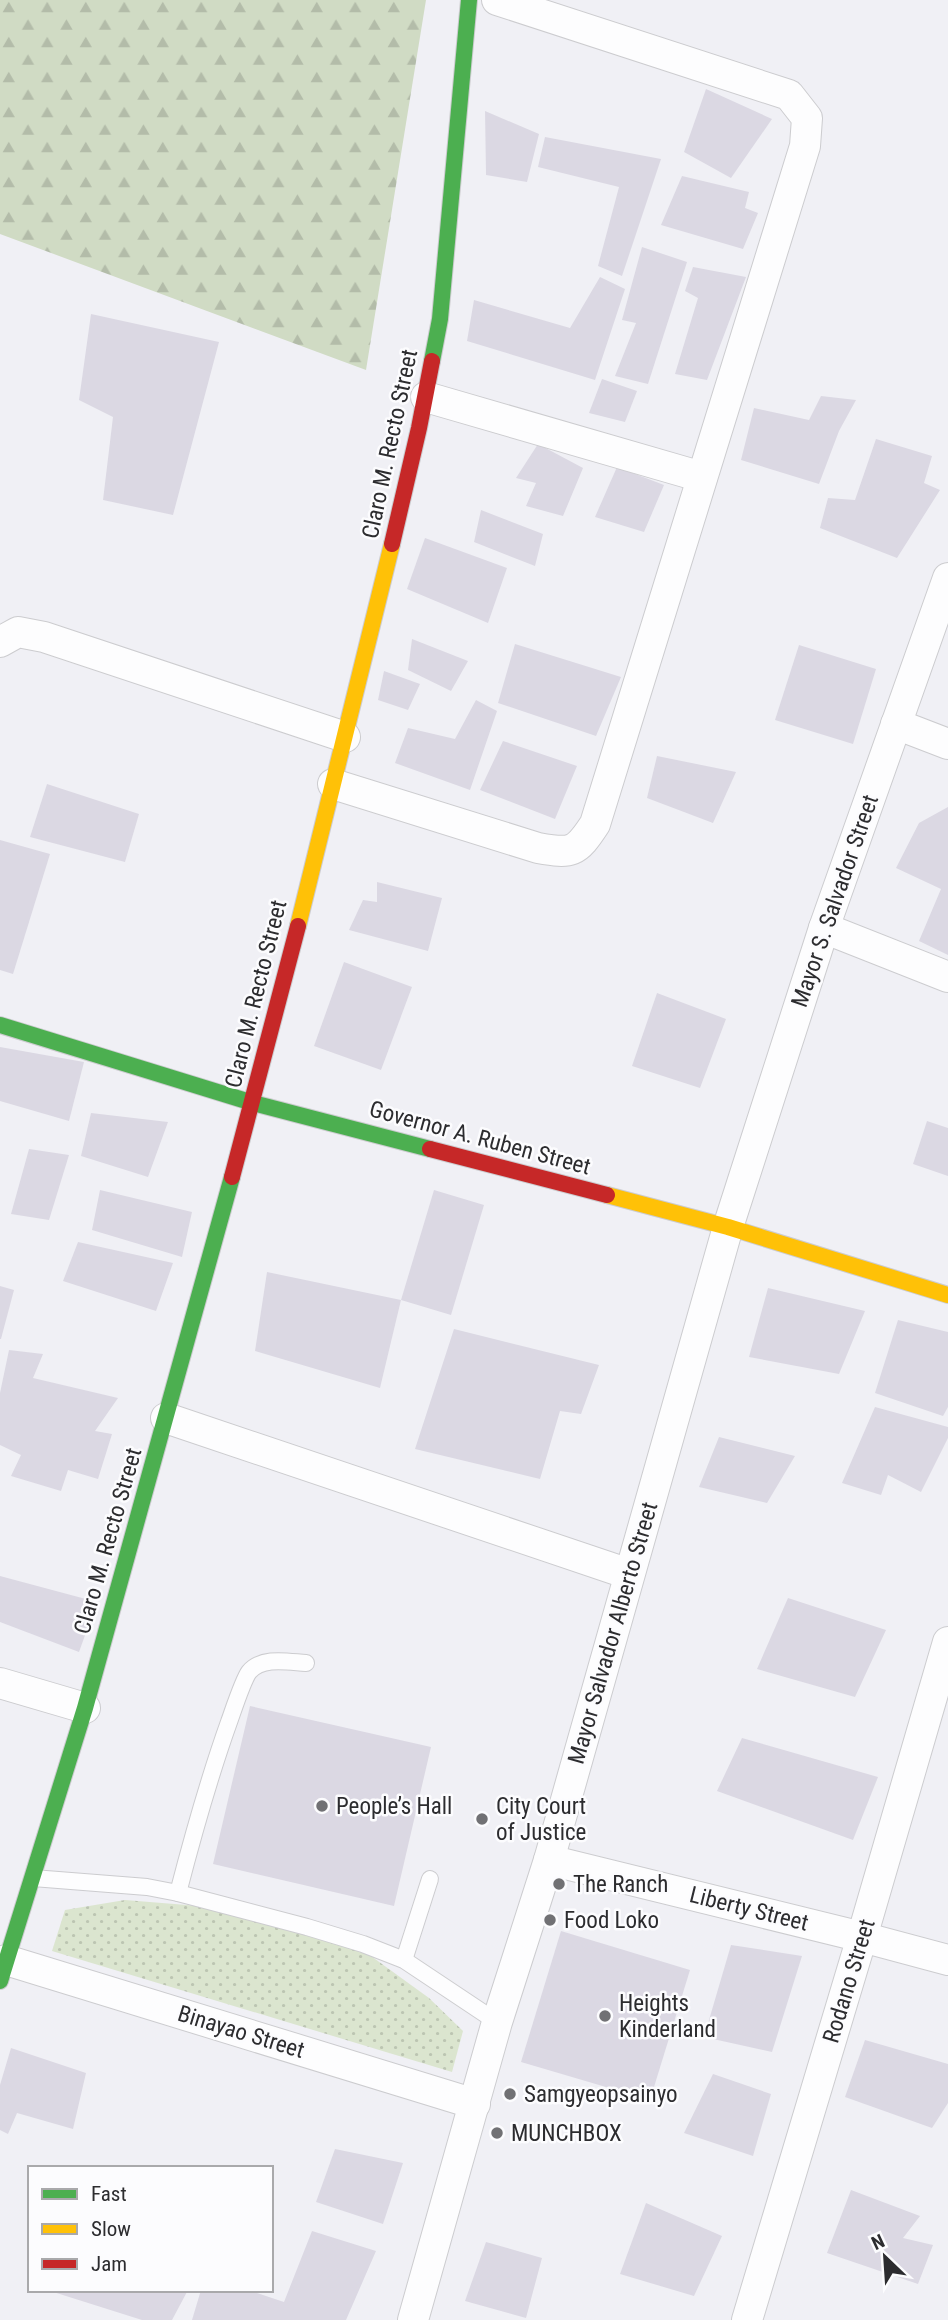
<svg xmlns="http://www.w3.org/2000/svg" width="948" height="2320" font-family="'Roboto Condensed',sans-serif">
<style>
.green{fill:url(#green-dots)}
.forest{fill:url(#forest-firs)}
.building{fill:#dbd8e3}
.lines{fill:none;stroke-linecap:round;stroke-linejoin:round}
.lane-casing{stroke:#cccccf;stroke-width:18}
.street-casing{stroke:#cccccf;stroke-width:32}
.fast-casing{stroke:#cccccf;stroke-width:18}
.slow-casing{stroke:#cccccf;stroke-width:18}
.jam-casing{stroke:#cccccf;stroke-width:18}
.lane{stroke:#fdfdfe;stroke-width:16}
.street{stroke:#fdfdfe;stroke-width:30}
.fast{stroke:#4caf50;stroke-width:16}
.slow{stroke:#ffc107;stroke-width:16}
.jam{stroke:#c62828;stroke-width:16}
.poi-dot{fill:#717174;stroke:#fcfcfe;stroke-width:2.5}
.labels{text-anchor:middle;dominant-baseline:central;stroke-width:5;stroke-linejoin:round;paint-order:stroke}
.street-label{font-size:23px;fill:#2c2c2f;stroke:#fcfcfe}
.poi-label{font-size:23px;fill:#2c2c2f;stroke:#fcfcfe;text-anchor:start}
</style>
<defs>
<pattern id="green-dots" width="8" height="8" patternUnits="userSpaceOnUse" patternTransform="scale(1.75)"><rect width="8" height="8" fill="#dbe5cf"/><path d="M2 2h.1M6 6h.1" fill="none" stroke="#bcc5b2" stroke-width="1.8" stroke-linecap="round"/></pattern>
<pattern id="forest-firs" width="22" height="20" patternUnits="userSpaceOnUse" patternTransform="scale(1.75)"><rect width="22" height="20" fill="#d0dbc4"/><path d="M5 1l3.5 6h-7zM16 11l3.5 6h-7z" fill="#b3bca9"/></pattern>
</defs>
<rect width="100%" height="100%" fill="#f0f0f5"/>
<path class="green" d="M125 1900 199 1906 364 1951 429 1998 463 2031 452 2072 52 1951 65 1910Z"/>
<path class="forest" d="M0 0H426L366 370 0 234Z"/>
<g class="building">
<path d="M706 89 772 119 731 178 684 152Z"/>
<path d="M485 111 539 134 527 182 486 175Z"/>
<path d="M545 137 661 159 622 276 598 266 619 187 538 167Z"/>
<path d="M682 176 749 192 745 208 758 213 743 249 661 225Z"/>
<path d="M642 247 687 262 648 384 615 376 636 323 622 320Z"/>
<path d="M693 267 746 277 707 380 675 374 698 298 685 291Z"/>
<path d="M600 277 625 289 595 380 467 341 474 300 570 328Z"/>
<path d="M91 314 219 342 173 515 103 500 113 417 79 400Z"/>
<path d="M602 379 637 391 625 422 589 413Z"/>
<path d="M821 396 856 400 839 431 819 484 741 460 754 408 809 420Z"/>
<path d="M876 439 932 456 924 483 940 490 897 558 820 528 828 498 855 500Z"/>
<path d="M538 444 583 468 563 516 526 506 536 483 516 478Z"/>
<path d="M617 467 664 485 644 532 595 517Z"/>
<path d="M481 510 543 534 535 566 474 542Z"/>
<path d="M425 538 507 568 488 623 407 589Z"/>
<path d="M412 639 468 661 451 691 408 670Z"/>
<path d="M515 644 621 677 596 736 498 703Z"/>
<path d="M799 645 876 669 853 744 775 720Z"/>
<path d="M384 671 420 684 408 710 378 700Z"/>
<path d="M476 700 497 711 470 790 395 763 408 728 455 739Z"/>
<path d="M503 741 577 766 555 819 480 790Z"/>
<path d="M657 756 736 772 713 823 647 798Z"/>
<path d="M47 784 139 814 125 862 30 837Z"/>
<path d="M948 807V955L919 941 941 889 896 868 919 823Z"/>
<path d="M0 840 50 854 13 974 0 970Z"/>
<path d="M377 882 442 898 428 951 349 930 363 900 377 902Z"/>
<path d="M344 962 412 987 381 1070 314 1046Z"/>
<path d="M657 993 726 1019 700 1088 632 1066Z"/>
<path d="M0 1047 84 1062 69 1121 0 1101Z"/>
<path d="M91 1113 168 1122 148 1177 81 1156Z"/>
<path d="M927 1121 948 1128V1176L913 1164Z"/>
<path d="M29 1149 69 1155 49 1220 11 1214Z"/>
<path d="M100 1190 192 1212 182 1257 92 1230Z"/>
<path d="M434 1190 484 1205 451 1315 401 1300Z"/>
<path d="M78 1242 173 1263 156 1311 63 1281Z"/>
<path d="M267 1272 401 1300 380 1388 255 1351Z"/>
<path d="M0 1286 14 1290 1 1339H0Z"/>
<path d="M768 1288 865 1311 839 1374 749 1357Z"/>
<path d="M898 1320 948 1332V1407L943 1416 875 1393Z"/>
<path d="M454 1329 599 1365 581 1414 560 1411 540 1479 415 1449Z"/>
<path d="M9 1350 43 1354 33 1378 118 1398 95 1431 112 1434 98 1479 68 1470 61 1491 11 1476 21 1455 0 1445V1393Z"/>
<path d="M875 1407 948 1427V1438L921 1492 888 1475 881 1495 842 1483Z"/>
<path d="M719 1437 795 1456 767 1503 699 1487Z"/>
<path d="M0 1576 97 1602 79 1652 0 1622Z"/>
<path d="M788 1598 886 1630 855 1697 757 1669Z"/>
<path d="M250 1706 431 1747 394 1906 213 1864Z"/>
<path d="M742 1738 878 1777 853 1840 717 1791Z"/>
<path d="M561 1931 690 1970 650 2100 521 2062Z"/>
<path d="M731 1945 802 1956 772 2052 704 2037Z"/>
<path d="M865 2040 948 2064V2103L932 2128 845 2097Z"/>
<path d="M11 2048 86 2073 73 2129 17 2113 8 2134 0 2130V2085Z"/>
<path d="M713 2074 771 2094 753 2156 684 2133Z"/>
<path d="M335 2149 403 2163 383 2224 316 2202Z"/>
<path d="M851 2190 920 2216 903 2238 933 2245 918 2284 827 2253Z"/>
<path d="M646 2203 722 2236 694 2296 620 2274Z"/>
<path d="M312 2231 376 2251 346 2320H192L201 2290H248L284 2302Z"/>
<path d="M486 2242 542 2258 526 2318 465 2301Z"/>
<path d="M47 2290H188L172 2320H142Z"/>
</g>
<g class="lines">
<g class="lane-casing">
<g id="lane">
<path d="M33 1878 147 1887 178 1893 307 1927 363 1944 404 1960 497 2022"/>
<path d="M178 1893C193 1835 209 1778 229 1722 233 1711 243 1680 249 1672 262 1656 289 1662 306 1663"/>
<path d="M404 1960 430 1879"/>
</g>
</g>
<g class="street-casing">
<g id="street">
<path d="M426 397 702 477"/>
<path d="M0 642 18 632 44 637 345 737"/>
<path d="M896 724 948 744"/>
<path d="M333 784 538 848C572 854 576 853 595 824L805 146 807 118 789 95 497 0"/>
<path d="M824 928 948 977"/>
<path d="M166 1418 629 1574"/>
<path d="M0 1683 85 1708"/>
<path d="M549 1860 862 1937 948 1960"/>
<path d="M6 1960 475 2104"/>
<path d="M413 2320 497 2022 549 1860 728 1227 824 928 948 578"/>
<path d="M747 2320 862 1937 948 1642"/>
</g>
</g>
<g class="fast-casing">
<g id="fast">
<path d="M432 361 440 319 469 0"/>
<path d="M0 1025 253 1103 430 1149"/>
<path d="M0 1981 85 1708 232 1177"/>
</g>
</g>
<g class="slow-casing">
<g id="slow">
<path d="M298 926 392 544"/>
<path d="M607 1195 728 1227 948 1295"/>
</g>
</g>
<g class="jam-casing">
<g id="jam">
<path d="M392 544 419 428 432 361"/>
<path d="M430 1149 607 1195"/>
<path d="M232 1177 298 926"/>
</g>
</g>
<use href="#lane" class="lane"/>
<use href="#street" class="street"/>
<use href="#fast" class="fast"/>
<use href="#slow" class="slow"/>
<use href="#jam" class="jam"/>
</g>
<g class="poi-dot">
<circle cx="322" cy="1806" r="7"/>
<circle cx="482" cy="1819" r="7"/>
<circle cx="559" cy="1884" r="7"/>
<circle cx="550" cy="1920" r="7"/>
<circle cx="605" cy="2016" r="7"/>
<circle cx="510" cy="2094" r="7"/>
<circle cx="497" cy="2133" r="7"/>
</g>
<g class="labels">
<g class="street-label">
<text transform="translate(390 444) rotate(-78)">Claro M. Recto Street</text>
<text transform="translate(835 901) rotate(-71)">Mayor S. Salvador Street</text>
<text transform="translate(256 994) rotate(-76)">Claro M. Recto Street</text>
<text transform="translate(480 1138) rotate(15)">Governor A. Ruben Street</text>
<text transform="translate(108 1541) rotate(-74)">Claro M. Recto Street</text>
<text transform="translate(613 1633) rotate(-74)">Mayor Salvador Alberto Street</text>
<text transform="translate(749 1909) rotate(14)">Liberty Street</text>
<text transform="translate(849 1981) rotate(-73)">Rodano Street</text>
<text transform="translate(241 2032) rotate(17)">Binayao Street</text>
</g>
<g class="poi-label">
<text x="336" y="1806">People’s Hall</text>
<text x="496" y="1806">City Court<tspan x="496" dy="26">of Justice</tspan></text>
<text x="573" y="1884">The Ranch</text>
<text x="564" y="1920">Food Loko</text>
<text x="619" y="2003">Heights<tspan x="619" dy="26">Kinderland</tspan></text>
<text x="524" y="2094">Samgyeopsainyo</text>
<text x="511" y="2133">MUNCHBOX</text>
</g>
</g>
<rect x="28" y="2166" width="245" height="126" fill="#fcfcfe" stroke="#a9a9ab" stroke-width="2"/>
<rect x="42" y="2189" width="35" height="10" fill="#4caf50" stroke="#a9a9ab" stroke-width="2"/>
<text x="91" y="2201" font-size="21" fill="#2c2c2f">Fast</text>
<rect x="42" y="2224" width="35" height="10" fill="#ffc107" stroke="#a9a9ab" stroke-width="2"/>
<text x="91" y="2236" font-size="21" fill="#2c2c2f">Slow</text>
<rect x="42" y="2259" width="35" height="10" fill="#c62828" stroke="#a9a9ab" stroke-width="2"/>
<text x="91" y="2271" font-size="21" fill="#2c2c2f">Jam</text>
<g transform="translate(885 2257) rotate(335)" stroke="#fcfcfe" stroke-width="5" paint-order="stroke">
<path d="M0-5L12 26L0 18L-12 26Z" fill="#2c2c2f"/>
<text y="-10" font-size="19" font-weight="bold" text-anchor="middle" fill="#2c2c2f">N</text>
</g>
</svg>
